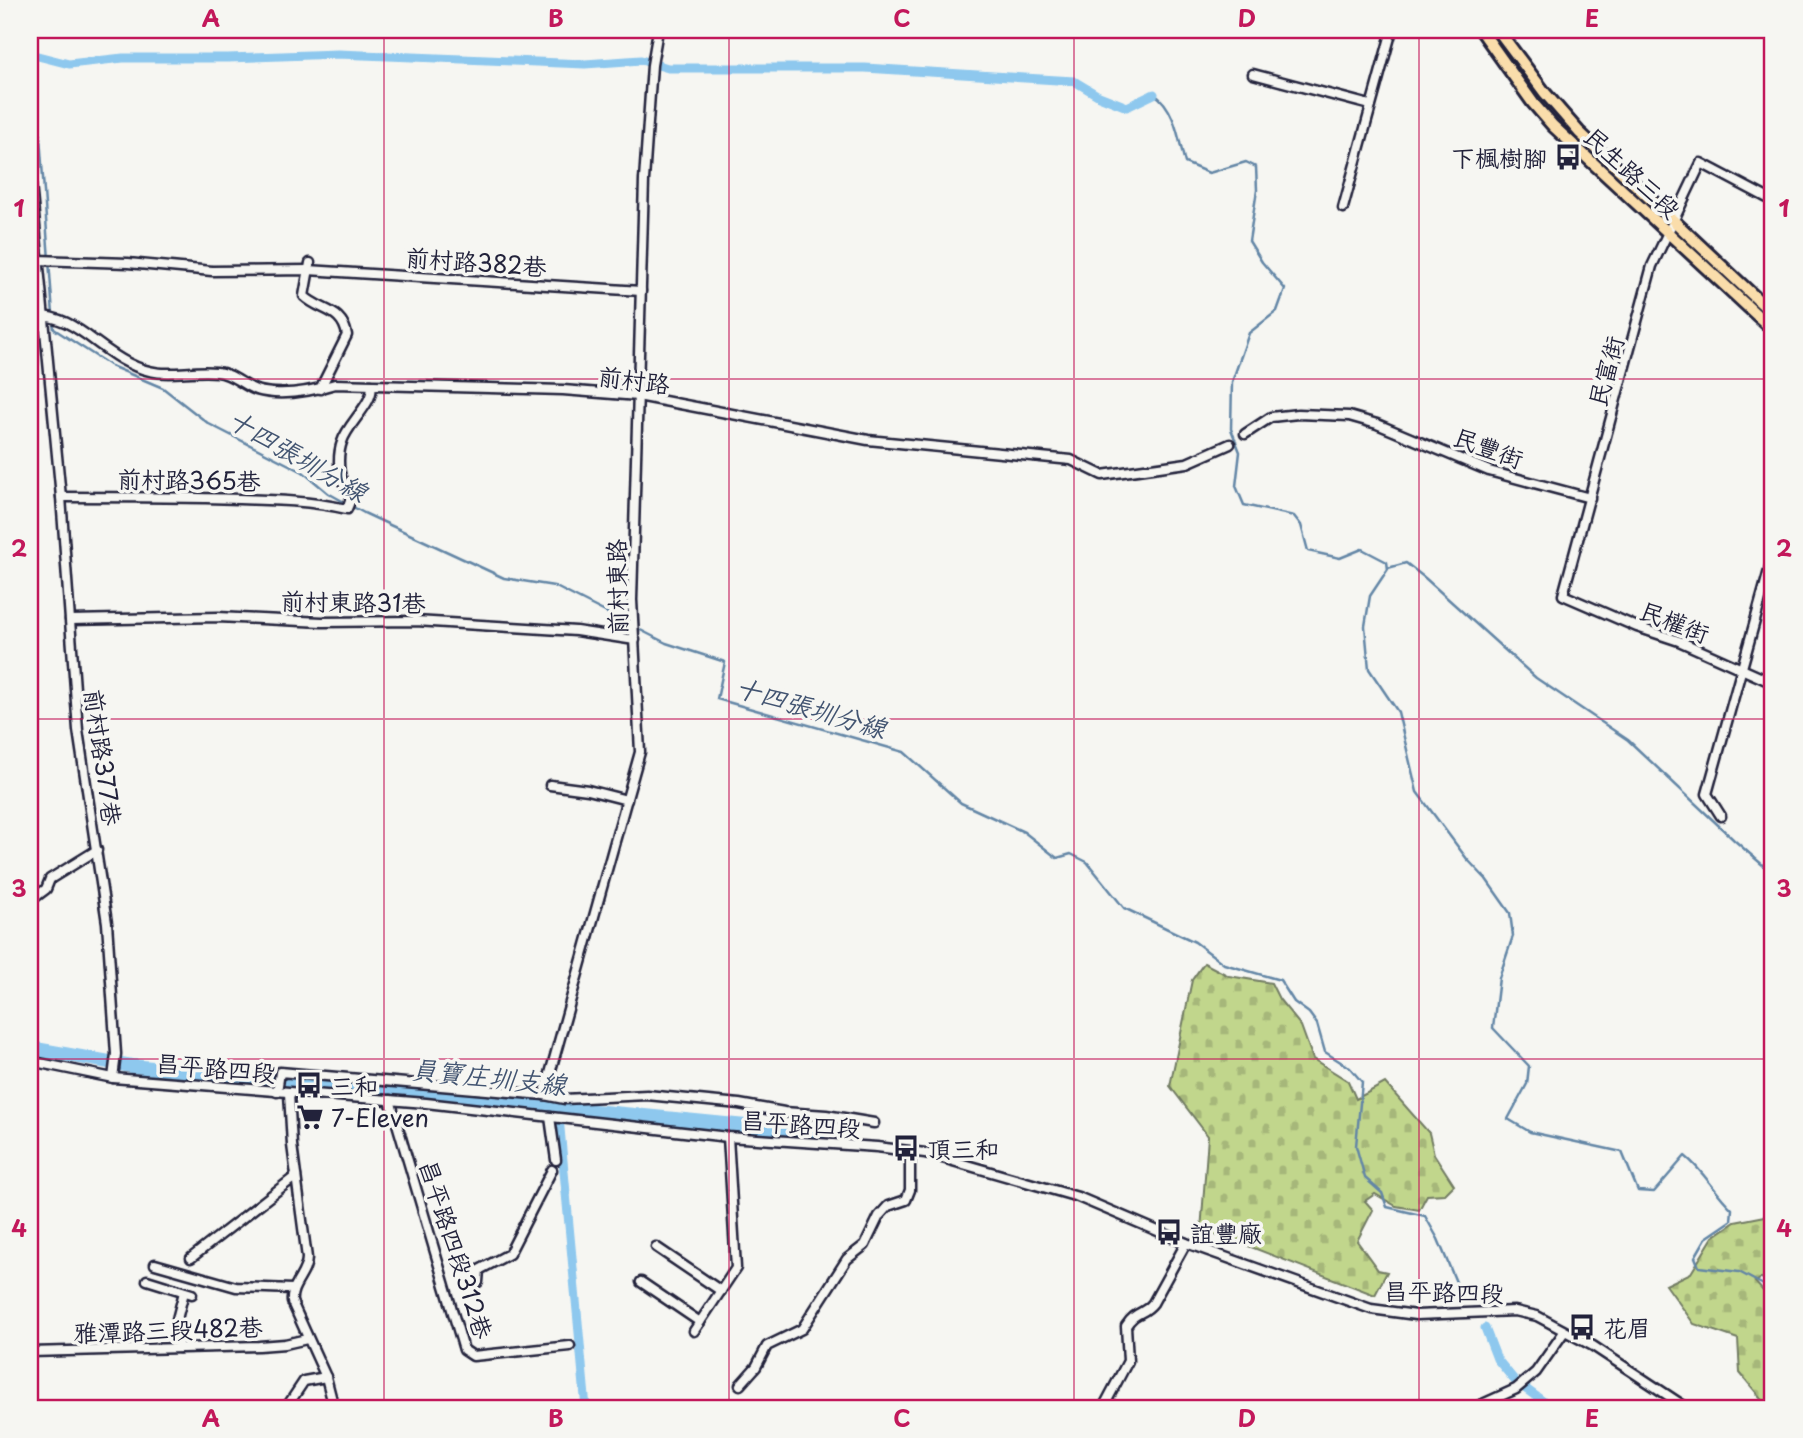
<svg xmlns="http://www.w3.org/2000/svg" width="1803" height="1438" font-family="'Playpen Sans','LXGW WenKai TC',sans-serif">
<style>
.cemetery{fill:url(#cemetery-stones);stroke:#727c64;stroke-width:2}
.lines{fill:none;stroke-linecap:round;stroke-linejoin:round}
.stream{stroke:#6386a6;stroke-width:2.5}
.canal{stroke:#8ec8ee;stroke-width:9}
.river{stroke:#8ec8ee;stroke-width:14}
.minor-casing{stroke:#22223b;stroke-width:13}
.major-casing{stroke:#22223b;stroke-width:16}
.minor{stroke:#f6f6f2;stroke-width:8}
.major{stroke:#faddab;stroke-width:10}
.grid{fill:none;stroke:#c2185b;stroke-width:2;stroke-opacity:0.55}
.labels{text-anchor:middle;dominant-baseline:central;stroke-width:7;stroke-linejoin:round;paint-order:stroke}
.poi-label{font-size:24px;fill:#22223b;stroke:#f6f6f2;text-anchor:start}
.street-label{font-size:24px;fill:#22223b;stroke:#f6f6f2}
.water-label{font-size:26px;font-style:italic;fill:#425471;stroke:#f6f6f2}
.neatline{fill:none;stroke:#c2185b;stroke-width:2.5}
.grid-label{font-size:23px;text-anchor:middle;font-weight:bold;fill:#c2185b}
</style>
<defs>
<pattern id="cemetery-stones" width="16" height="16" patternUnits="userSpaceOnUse" patternTransform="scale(1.75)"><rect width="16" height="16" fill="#c1d68c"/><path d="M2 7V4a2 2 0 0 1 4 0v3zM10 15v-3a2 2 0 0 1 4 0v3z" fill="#a6b77a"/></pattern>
</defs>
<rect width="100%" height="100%" fill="#f6f6f2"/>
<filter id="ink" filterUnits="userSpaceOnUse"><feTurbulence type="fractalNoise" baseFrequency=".0143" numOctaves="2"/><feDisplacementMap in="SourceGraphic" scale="14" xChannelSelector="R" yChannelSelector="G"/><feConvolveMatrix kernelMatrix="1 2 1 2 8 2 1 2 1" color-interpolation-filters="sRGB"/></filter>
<g filter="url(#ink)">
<g class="cemetery">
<path d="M1204 963 1229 976 1271 983 1279 999 1301 1026 1313 1059 1348 1081 1356 1099 1385 1083 1429 1133 1434 1154 1454 1185 1445 1194 1427 1195 1419 1210 1396 1206 1375 1194 1365 1201 1373 1210 1357 1241 1378 1270 1387 1272 1375 1295 1233 1240 1201 1231 1208 1136 1170 1086 1192 980Z"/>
<path d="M1765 1216 1773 1218V1272L1755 1282 1773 1302V1319L1766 1329 1773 1332V1408H1769L1740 1373 1738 1339 1694 1324 1666 1285 1691 1273 1713 1237 1735 1222Z"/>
</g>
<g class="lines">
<g class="stream">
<path d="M34 54 53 315"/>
<path d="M1154 94C1175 107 1179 141 1185 163L1209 173 1246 162 1256 167 1257 190 1249 241 1262 262 1285 289 1277 311 1249 333 1232 382 1231 429 1240 452 1236 486 1244 505 1294 516 1301 525 1308 551 1340 558 1362 549 1387 562 1388 569 1370 596 1365 626 1369 669 1398 712 1417 792 1467 859 1486 879 1510 913 1513 936 1499 978 1493 1028 1529 1066 1527 1084 1508 1119 1530 1132 1622 1152 1638 1191 1654 1192 1685 1156C1704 1171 1714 1192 1732 1209L1731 1221 1706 1238 1695 1257 1699 1267 1739 1272 1773 1290"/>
<path d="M53 321 54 329 111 366 163 388 209 424 303 472 328 493 364 513 504 578 554 586 666 643 725 662 717 699 904 752 961 803 1024 832 1057 858 1071 854 1087 862 1124 908 1195 942 1224 964 1280 980 1294 1002 1309 1013 1317 1024 1325 1052 1350 1068 1362 1082 1356 1146 1365 1178 1382 1193 1387 1207 1425 1216 1438 1239 1461 1294"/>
<path d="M1388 568 1406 563 1425 578 1536 678 1628 740 1734 840 1773 874"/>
<path d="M1773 1326 1764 1339 1767 1347 1773 1346"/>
</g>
<g class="canal">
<path d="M30 54 69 64 123 58H228L338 54 585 64 641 60 668 68H865L1074 81 1099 96 1127 107 1154 94"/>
<path d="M558 1107 586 1408"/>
<path d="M1485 1328 1497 1359 1515 1381 1552 1408"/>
</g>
<path class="river" d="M30 1048 132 1066 819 1133"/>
<g class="minor-casing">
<g id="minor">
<path d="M1253 74 1370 105"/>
<path d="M30 173 61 497 78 730 107 923 116 1054 113 1078"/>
<path d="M1773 201 1701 163 1652 266 1563 595 1637 627 1679 641 1773 683"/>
<path d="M1343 208 1392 30"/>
<path d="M37 260 128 263 212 271 308 270 641 291"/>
<path d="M310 263 304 296C321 312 342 308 347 335L320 389"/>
<path d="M30 316C71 312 94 346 128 363 163 381 182 369 217 372 232 373 242 385 256 390 280 397 312 391 335 384L563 390 638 396 868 440 1071 460 1102 475 1187 463 1230 444"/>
<path d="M1245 434 1271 417 1298 414 1349 416 1377 424 1489 471 1590 498"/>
<path d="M61 497C120 497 180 497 239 499 276 500 311 501 347 509 355 491 348 495 342 480 338 469 338 453 342 442 347 424 376 401 371 385"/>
<path d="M70 620 218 617 322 622 416 621 576 631 635 640"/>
<path d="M550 785 588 790 627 800"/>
<path d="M1721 816 1707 794 1773 556"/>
<path d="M30 901 46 889 50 879 97 850"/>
<path d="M30 1061 113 1078 426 1103 728 1137 877 1147 925 1153 1078 1197 1186 1243 1371 1309 1416 1315 1515 1311 1537 1316 1593 1346 1687 1408"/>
<path d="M277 1092 280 1072 544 1095 564 1099 647 1095 739 1104 784 1112 826 1115 874 1123"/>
<path d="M289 1093 292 1145 307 1258C307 1275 290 1285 292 1302L326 1377 334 1408"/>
<path d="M544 1095 640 752 632 600 644 180 652 65 658 30"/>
<path d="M390 1100 464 1350 473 1356 570 1346"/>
<path d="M550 1117 556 1160"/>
<path d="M656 1247 721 1291"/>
<path d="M191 1258 296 1176"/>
<path d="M155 1264 236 1287 293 1289"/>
<path d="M147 1280 192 1294"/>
<path d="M478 1282 479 1270 509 1254 552 1170"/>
<path d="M641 1282 700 1322"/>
<path d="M694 1331 736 1268 728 1137"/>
<path d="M179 1348 175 1327 184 1292"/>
<path d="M30 1352 259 1346 285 1344 307 1339"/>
<path d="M740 1385 756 1367 767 1346 802 1329 847 1259 865 1245 879 1216 888 1206 906 1200 910 1190V1152"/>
<path d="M286 1408 304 1381 326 1377"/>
<path d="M1103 1408 1128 1361 1126 1326C1136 1310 1144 1315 1153 1303L1186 1243"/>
<path d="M1474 1408 1516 1389 1536 1372 1564 1332"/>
</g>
</g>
<g class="major-casing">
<g id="major">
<path d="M1481 30 1533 103 1553 126 1773 330"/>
<path d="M1498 30 1545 93 1579 132 1773 314"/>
</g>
</g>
<use href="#minor" class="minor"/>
<use href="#major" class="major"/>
</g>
</g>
<path class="grid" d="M384 30V1408M729 30V1408M1074 30V1408M1419 30V1408M30 379H1773M30 719H1773M30 1059H1773"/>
<defs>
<g id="bus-bare" transform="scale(2.1)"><path d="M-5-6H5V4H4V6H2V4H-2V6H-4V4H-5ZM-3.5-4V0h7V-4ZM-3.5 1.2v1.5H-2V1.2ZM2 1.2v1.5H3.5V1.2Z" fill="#22223b" stroke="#f6f6f2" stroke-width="2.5" paint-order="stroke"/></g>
<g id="supermarket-bare" transform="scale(2.1)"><path d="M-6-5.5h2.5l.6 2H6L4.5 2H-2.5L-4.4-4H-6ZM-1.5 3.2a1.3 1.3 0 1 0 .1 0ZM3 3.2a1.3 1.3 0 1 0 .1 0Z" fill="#22223b" stroke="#f6f6f2" stroke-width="2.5" paint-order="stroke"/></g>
</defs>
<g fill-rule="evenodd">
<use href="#bus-bare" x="1568" y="157"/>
<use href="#bus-bare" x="309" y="1085"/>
<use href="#supermarket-bare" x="310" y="1117"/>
<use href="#bus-bare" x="906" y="1148"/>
<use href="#bus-bare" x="1169" y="1232"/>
<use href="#bus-bare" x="1582" y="1327"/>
</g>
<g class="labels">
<g class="poi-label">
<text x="1547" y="157" text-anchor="end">下楓樹腳</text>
<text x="330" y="1085">三和</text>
<text x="331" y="1117">7-Eleven</text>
<text x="927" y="1148">頂三和</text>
<text x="1190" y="1232">誼豐廠</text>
<text x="1603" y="1327">花眉</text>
</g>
<g class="street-label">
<text transform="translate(1633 172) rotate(43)">民生路三段</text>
<text transform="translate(476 261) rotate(4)">前村路382巷</text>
<text transform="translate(1605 371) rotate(-75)">民富街</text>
<text transform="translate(634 379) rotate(7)">前村路</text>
<text transform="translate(1489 447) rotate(20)">民豐街</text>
<text transform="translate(189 479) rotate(1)">前村路365巷</text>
<text transform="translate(616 587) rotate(-91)">前村東路</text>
<text transform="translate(353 601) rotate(1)">前村東路31巷</text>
<text transform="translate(1675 621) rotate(21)">民權街</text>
<text transform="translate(104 757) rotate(82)">前村路377巷</text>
<text transform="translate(216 1067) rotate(5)">昌平路四段</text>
<text transform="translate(801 1123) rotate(4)">昌平路四段</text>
<text transform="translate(457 1249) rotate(72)">昌平路四段312巷</text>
<text transform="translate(1444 1291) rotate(1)">昌平路四段</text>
<text transform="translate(168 1329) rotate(-2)">雅潭路三段482巷</text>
</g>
<g class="water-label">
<text transform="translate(298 455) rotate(30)">十四張圳分線</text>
<text transform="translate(811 707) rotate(16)">十四張圳分線</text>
<text transform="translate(489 1076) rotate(6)">員寶庄圳支線</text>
</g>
</g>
<rect width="1803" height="1438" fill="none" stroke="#f6f6f2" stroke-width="77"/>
<rect x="38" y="38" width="1726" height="1362" class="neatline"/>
<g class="grid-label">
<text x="211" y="27">A</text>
<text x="556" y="27">B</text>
<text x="902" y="27">C</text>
<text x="1247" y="27">D</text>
<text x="1592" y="27">E</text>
<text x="19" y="217">1</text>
<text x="1784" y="217">1</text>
<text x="19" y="557">2</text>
<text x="1784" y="557">2</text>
<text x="19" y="897">3</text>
<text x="1784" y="897">3</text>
<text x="19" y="1237">4</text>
<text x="1784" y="1237">4</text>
<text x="211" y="1427">A</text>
<text x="556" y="1427">B</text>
<text x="902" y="1427">C</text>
<text x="1247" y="1427">D</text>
<text x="1592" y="1427">E</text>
</g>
</svg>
